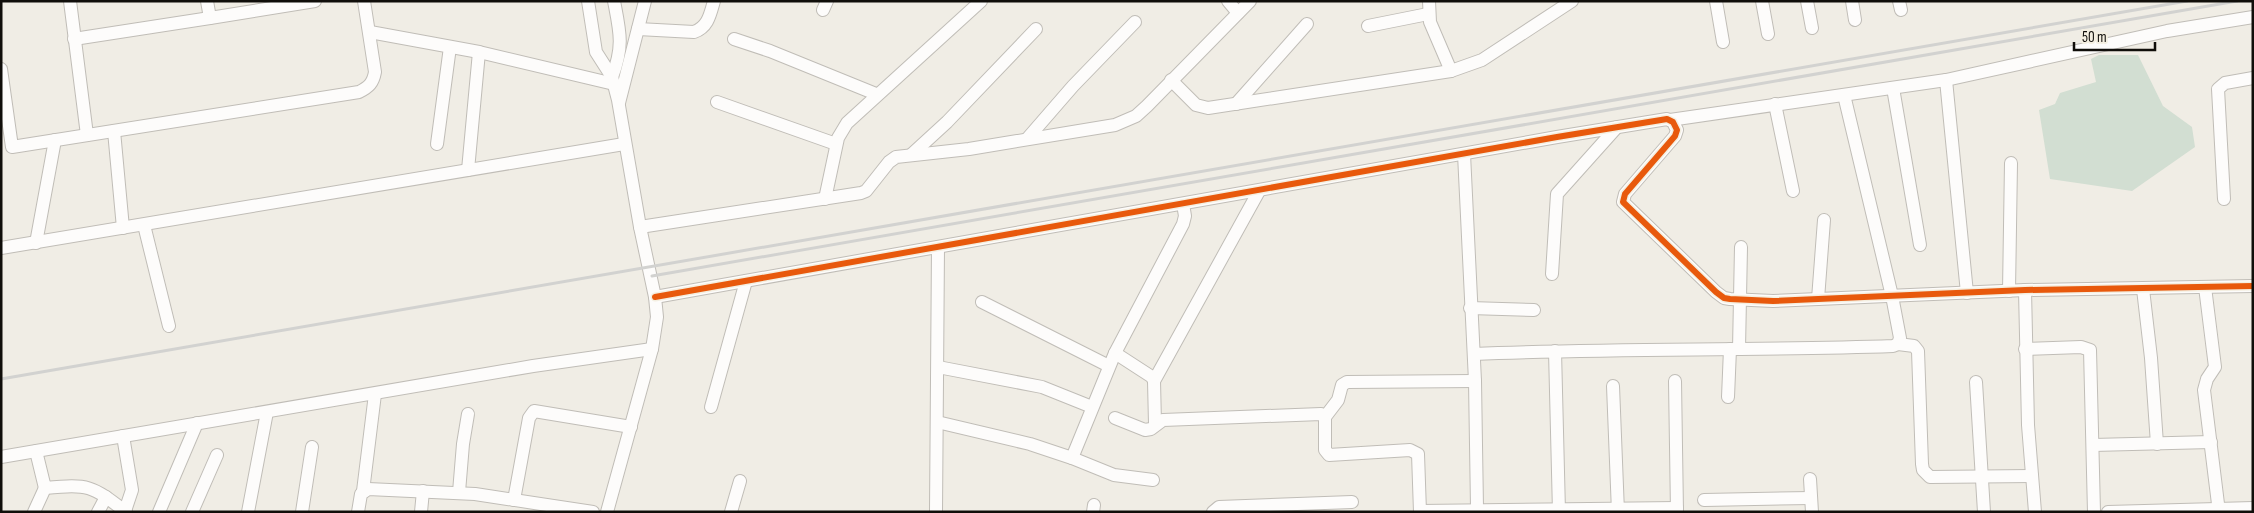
<svg xmlns="http://www.w3.org/2000/svg" width="2254" height="513" font-family="'Sofia Sans Condensed',sans-serif">
<style>
.green{fill:#d2ded2}
.lines{fill:none;stroke-linecap:round;stroke-linejoin:round}
.street-casing{stroke:#c0bdb7;stroke-width:14}
.street{stroke:#fdfcfb;stroke-width:12}
.rail{stroke:#d2d2d0;stroke-width:3}
.cycleway-casing{stroke:#f4efe1;stroke-width:9}
.cycleway{stroke:#e8590c;stroke-width:6}
</style>
<rect width="100%" height="100%" fill="#f0ede5"/>
<path class="green" d="M2099 55H2138L2163 106 2192 127 2195 147 2132 191 2050 179 2039 110 2055 104 2060 93 2096 82 2091 59Z"/>
<g class="lines">
<g class="street-casing">
<g id="street">
<path d="M70 1 87 135"/>
<path d="M207 1 210 18 315 1"/>
<path d="M588 1 596 52 612 77 618 100 640 227 655 297 657 317 652 349 607 512"/>
<path d="M1228 1 1238 13"/>
<path d="M1429 1 1430 22 1451 71"/>
<path d="M1716 1 1723 42"/>
<path d="M1762 1 1768 34"/>
<path d="M1807 1 1812 28"/>
<path d="M1852 1 1855 20"/>
<path d="M1899 1 1901 10"/>
<path d="M823 10 827 1"/>
<path d="M1368 26 1428 14"/>
<path d="M638 29 694 32C708 27 710 15 714 1"/>
<path d="M370 32 479 52 614 84"/>
<path d="M74 39 210 18"/>
<path d="M734 39 770 51 876 94"/>
<path d="M1 69 12 147 359 92C369 87 373 83 375 72L364 1"/>
<path d="M612 77C624 46 620 32 614 1"/>
<path d="M1171 80 1196 105 1208 108 1451 71 1482 60 1572 1"/>
<path d="M1946 80 1967 293"/>
<path d="M1893 88 1920 245"/>
<path d="M717 102 836 144"/>
<path d="M619 103 645 1"/>
<path d="M1236 104 1307 24"/>
<path d="M1775 104 1793 191"/>
<path d="M1670 120 1946 80 2167 31 2253 17"/>
<path d="M114 131 123 228"/>
<path d="M1027 139 1073 86 1135 22"/>
<path d="M437 144 450 47"/>
<path d="M1464 154 1475 381 1477 508"/>
<path d="M911 155 947 122 1036 29"/>
<path d="M468 170 479 52"/>
<path d="M825 199 838 138 847 123 981 1"/>
<path d="M2224 199 2218 89 2225 83 2253 78"/>
<path d="M144 225 169 326"/>
<path d="M640 227 861 193 866 191 889 162 896 157 969 149 1115 125 1136 116 1147 106 1250 1"/>
<path d="M36 243 55 140"/>
<path d="M1 248 624 144"/>
<path d="M1552 274 1557 194 1617 127"/>
<path d="M2205 287 2215 367 2207 379 2204 390 2219 512"/>
<path d="M2143 289 2151 358 2157 444"/>
<path d="M2025 290 2028 425 2035 512"/>
<path d="M2009 291 2011 163"/>
<path d="M655 297 1557 137 1667 119 1673 122 1677 130 1675 136 1625 194 1623 202 1716 292 1724 298 1730 299 1773 301 2025 290 2253 286"/>
<path d="M1818 299 1824 220"/>
<path d="M982 302 1109 366"/>
<path d="M1470 308 1534 310"/>
<path d="M1898 344 1914 346 1918 351 1922 464 1923 470 1930 477 2032 476"/>
<path d="M1739 349 1741 247"/>
<path d="M2025 349 2081 347 2090 350 2094 512"/>
<path d="M1555 351 1559 512"/>
<path d="M1115 353 1152 377 1154 381 1155 424"/>
<path d="M1474 354C1613 348 1753 351 1893 346L1898 344 1900 338 1892 296 1844 95"/>
<path d="M938 367 1042 387 1092 407"/>
<path d="M1154 381 1259 191"/>
<path d="M1675 381 1677 512"/>
<path d="M1976 382 1984 512"/>
<path d="M1613 386 1618 512"/>
<path d="M1728 397 1730 349"/>
<path d="M711 407 746 281"/>
<path d="M1325 417 1338 400 1342 385 1347 382 1475 381"/>
<path d="M1115 418 1145 430 1151 429 1163 420 1321 414 1325 417V450L1329 455 1410 450 1418 454 1420 512"/>
<path d="M937 422 1030 444 1072 458 1114 475 1153 480"/>
<path d="M123 436 132 490 125 511"/>
<path d="M2093 445 2211 442"/>
<path d="M36 451 45 488C89 484 91 485 126 512"/>
<path d="M1 457 533 366 652 349"/>
<path d="M1072 458 1115 353 1183 224 1185 216 1183 204"/>
<path d="M1810 479 1812 512"/>
<path d="M363 491 375 394"/>
<path d="M459 492 463 444 468 414"/>
<path d="M514 500 529 418 534 411 631 427"/>
<path d="M1704 500 1811 498"/>
<path d="M1420 511 1677 508"/>
<path d="M34 512 45 488"/>
<path d="M98 512 106 497"/>
<path d="M159 512 197 423"/>
<path d="M192 512 217 455"/>
<path d="M248 512 267 412"/>
<path d="M302 512 312 447"/>
<path d="M358 512 361 494 368 489 475 494 593 512"/>
<path d="M421 512 423 491"/>
<path d="M731 512 740 481"/>
<path d="M936 512 938 247"/>
<path d="M1093 512 1094 505"/>
<path d="M1213 512 1219 507 1352 502"/>
<path d="M2108 512 2253 508"/>
</g>
</g>
<use href="#street" class="street"/>
<g class="rail">
<path d="M652 276 2237 1"/>
<path d="M1 379 2187 1"/>
</g>
<g class="cycleway-casing">
<path id="cycleway" d="M655 297 1557 137 1667 119 1673 122 1677 130 1675 136 1625 194 1623 202 1716 292 1724 298 1730 299 1773 301 2025 290 2253 286"/>
</g>
<use href="#cycleway" class="cycleway"/>
</g>
<rect width="2254" height="513" fill="none" stroke="#100e0a" stroke-width="5"/>
<path d="M2074 42v8h81v-8" fill="none" stroke="#100e0a" stroke-width="2.5"/>
<text x="2082" y="42" font-size="15" fill="#100e0a" stroke="#f4efe1" stroke-width="4" paint-order="stroke">50 m</text>
</svg>
